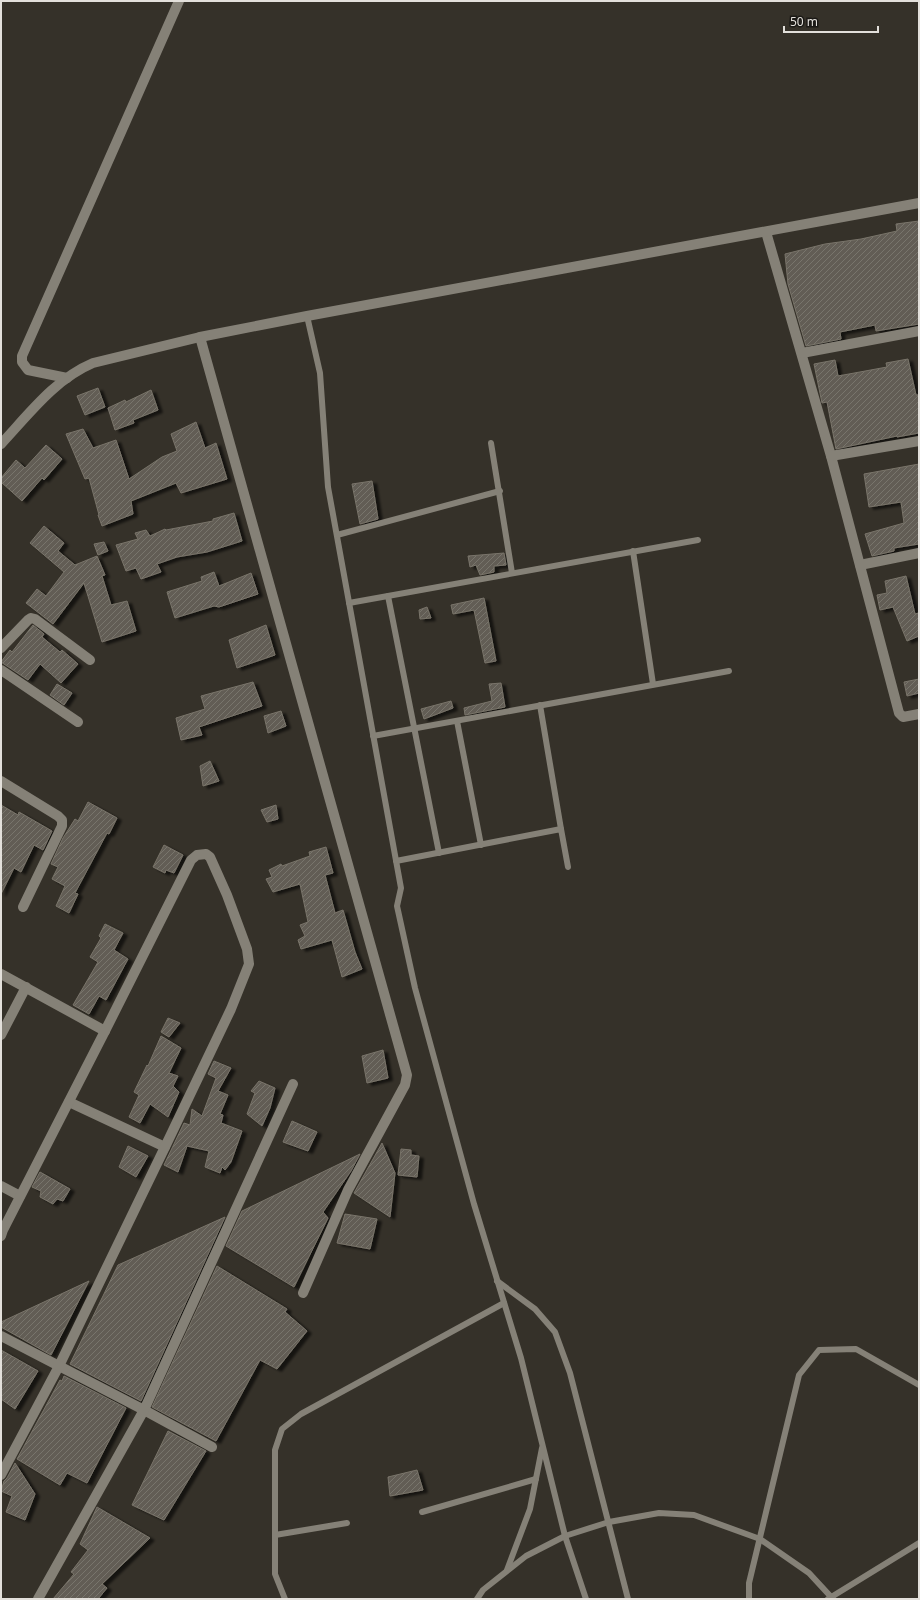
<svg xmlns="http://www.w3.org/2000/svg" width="920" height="1600" font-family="'Noto Sans',sans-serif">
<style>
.building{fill:url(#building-hatch);stroke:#79746a;filter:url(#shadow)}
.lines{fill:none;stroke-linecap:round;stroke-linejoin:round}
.service{stroke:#858177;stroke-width:6}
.minor{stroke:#858177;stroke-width:10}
.tertiary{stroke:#858177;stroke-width:10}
</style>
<defs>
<pattern id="building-hatch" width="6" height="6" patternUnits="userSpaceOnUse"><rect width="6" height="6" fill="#625d54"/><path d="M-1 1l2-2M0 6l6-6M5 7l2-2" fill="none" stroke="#78746c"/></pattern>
<filter id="shadow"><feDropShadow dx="4.5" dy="2.5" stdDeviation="1" flood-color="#0009"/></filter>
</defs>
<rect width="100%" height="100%" fill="#353129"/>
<g class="building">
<path d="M919 221V324L876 331 875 325 840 332 841 339 806 346 788 284 785 254 825 244 861 239 897 231 896 224Z"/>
<path d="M908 359 916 395H919V433L897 437V436L836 449 827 402 822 403 814 364 835 360 838 376 887 367 886 363Z"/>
<path d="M98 388 105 407 85 415 77 396Z"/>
<path d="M151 390 158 410 133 420 134 423 115 430 108 408 125 400 126 402Z"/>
<path d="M196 422 205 448 216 443 227 479 181 493 176 483 131 501 133 514 102 526 98 515H99L89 478 85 479 66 434 83 429 93 448 116 440 129 479 162 457 177 451 171 434Z"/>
<path d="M46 445 62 459 44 480 42 478 22 501 1 482V478L16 460 25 468Z"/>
<path d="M919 464V544L894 548V551L872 556 865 534 904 523 901 502 869 507 864 474Z"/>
<path d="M372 481 378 519 360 524 352 484Z"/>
<path d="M234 513 242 541 207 552 177 557 157 564 161 572 141 579 136 568 126 571 116 545 138 539 135 533 146 530 150 536 165 529 166 530 213 521V519Z"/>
<path d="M44 526 64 543 58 551 75 565 97 556 105 575 102 576 111 605 127 601 136 631 102 642 84 583 53 624 26 603 37 589 46 596 64 572 30 543Z"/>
<path d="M104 542 108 551 98 555 94 544Z"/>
<path d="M504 553 506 565 494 566V572L480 575 476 565 470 567 468 556Z"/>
<path d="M214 572 219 586 251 573 258 594 219 607 214 606 175 618 167 592 202 581 201 577Z"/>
<path d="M906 576 915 614 919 613V636L907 641 893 607 880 610 877 595 887 593 885 581Z"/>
<path d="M484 598 496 661 485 663 474 610 453 614 451 605Z"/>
<path d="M427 607 431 618 420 619 419 610Z"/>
<path d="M33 625 44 634 42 637 60 652 62 650 78 664 61 683 40 664 28 680 1 662 10 650 12 652Z"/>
<path d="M266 625 275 655 237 668 229 640Z"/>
<path d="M919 679V693L907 696 904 682Z"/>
<path d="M253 682 262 706 199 727 202 735 181 740 176 718 205 709 201 696Z"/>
<path d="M501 683 505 707 465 715 464 708 492 701 489 684Z"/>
<path d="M57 684 72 693 64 705 50 695Z"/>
<path d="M451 701 453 708 424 719 421 709Z"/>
<path d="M281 711 286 726 268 733 264 716Z"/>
<path d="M210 761 219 781 203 786 200 766Z"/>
<path d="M88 802 117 818 109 834 107 833 75 893 78 894 69 913 56 906 65 886 52 879 58 867 51 864 63 838 75 819 78 821Z"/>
<path d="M1 805 18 815 19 812 52 831 43 850 34 845 21 872 14 868 1 894Z"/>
<path d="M276 805 278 819 267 822 261 810Z"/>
<path d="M164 845 183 855 174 873 166 870 165 873 153 867Z"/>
<path d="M326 847 333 873 325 875 335 913 343 910 355 952 362 969 342 977 332 940 301 949 298 940 305 936 300 925 308 922 300 884 273 892 266 879 272 877 269 870 281 864 282 866 310 856 309 852Z"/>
<path d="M105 924 123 933 114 950 128 959 106 1000 99 996 89 1014 73 1005 98 962 90 957 101 938 99 936Z"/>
<path d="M168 1018 180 1023 169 1037 161 1032Z"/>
<path d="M161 1036 181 1048 169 1073 178 1076 173 1086 179 1092 168 1117 150 1104 140 1123 129 1117 139 1095 134 1092 147 1065 148 1066Z"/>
<path d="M383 1050 388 1078 367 1083 362 1056Z"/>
<path d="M214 1061 231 1068 218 1091 228 1095 220 1114 223 1115 221 1123 242 1131 231 1162 225 1170 222 1167 220 1173 205 1167 209 1151 187 1146 178 1172 164 1165 184 1123 190 1125 192 1109 202 1116 216 1078 208 1074Z"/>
<path d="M259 1081 275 1088 270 1108 262 1126 247 1114 255 1093 251 1091Z"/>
<path d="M292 1121 317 1132 308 1151 283 1142Z"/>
<path d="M382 1143 395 1173 390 1217 354 1193Z"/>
<path d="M128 1146 148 1156 136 1177 119 1167Z"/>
<path d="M401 1149 411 1150V1155L419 1156 417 1177 398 1175Z"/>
<path d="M360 1154 351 1171 323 1212 328 1218 294 1287 226 1246 242 1211Z"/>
<path d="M40 1172 70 1189 63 1201 57 1199 53 1204 40 1197 41 1191 32 1187Z"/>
<path d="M345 1214 377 1219 370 1249 337 1243Z"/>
<path d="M225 1217 141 1401 70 1364 118 1265Z"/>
<path d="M217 1266 287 1309 285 1312 307 1331 277 1369 260 1360 216 1441 152 1407Z"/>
<path d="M89 1281 51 1355 1 1327V1322Z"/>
<path d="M1 1350 38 1371 15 1409 1 1399Z"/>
<path d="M64 1376 126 1408 87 1483 67 1473 60 1485 17 1459 60 1380 62 1381Z"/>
<path d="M168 1431 206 1451 164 1520 132 1505Z"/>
<path d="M15 1463 35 1494 25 1520 6 1512 12 1496 1 1491 4 1481 7 1478Z"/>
<path d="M417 1470 423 1490 390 1496 388 1477Z"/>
<path d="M97 1507 150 1538 102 1584 107 1588 98 1599H53L74 1574 71 1572 88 1550 80 1544Z"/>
</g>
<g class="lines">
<g class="service">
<path d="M307 316 320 373 328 487 401 888 397 906 415 988 474 1204 521 1358 565 1536 586 1599"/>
<path d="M491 443 512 573"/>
<path d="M337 535 500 491"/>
<path d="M633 551 653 684"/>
<path d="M388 596 439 853"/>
<path d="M349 603 698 540"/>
<path d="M540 705 561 829"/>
<path d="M457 721 481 845"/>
<path d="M373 736 729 671"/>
<path d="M396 861 561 829 568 867"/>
<path d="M497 1281 535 1309 555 1332 570 1373 628 1599"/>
<path d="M422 1512 536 1479"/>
<path d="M275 1535 347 1523"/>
<path d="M507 1570 530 1509 542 1448"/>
<path d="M285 1599 275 1574V1450L282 1429 301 1414 504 1303"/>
<path d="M477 1599 483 1590 526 1556 565 1536 609 1522 659 1513 694 1515 760 1539 809 1573 833 1599"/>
<path d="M749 1599V1583L799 1375 819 1350 856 1349 919 1385"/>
<path d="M828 1599 919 1543"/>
</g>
<g class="minor">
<path d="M766 232 831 456 899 713 903 717 919 714"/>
<path d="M200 337 407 1075 405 1085 348 1190 303 1293"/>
<path d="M802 353 919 331"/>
<path d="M67 378 28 370 22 362V356L179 1"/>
<path d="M831 456 919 441"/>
<path d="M860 565 919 553"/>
<path d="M1 648 28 620 31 618 35 619 90 660"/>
<path d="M1 670 78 722"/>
<path d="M1 781 58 816 62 820V826L23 907"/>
<path d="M1 974 105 1031"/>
<path d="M1 1035 26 987"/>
<path d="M69 1102 165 1147"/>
<path d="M1 1186 20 1196"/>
<path d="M1 1236 3 1230 105 1031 191 860 197 855 206 854 210 857 227 895 247 949 249 964 231 1009 165 1147 59 1366 1 1475"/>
<path d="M1 1336 144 1410 212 1447"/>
<path d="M38 1599 144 1410 293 1084"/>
</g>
<path class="tertiary" d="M1 444C29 414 55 379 93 363L200 337 307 316 919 203"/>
</g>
<rect width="920" height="1600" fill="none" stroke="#e3e0db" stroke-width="4"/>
<path d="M784 26v6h94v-6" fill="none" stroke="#e3e0db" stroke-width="2"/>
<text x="790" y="26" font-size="12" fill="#e3e0db" stroke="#1b1916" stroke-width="3" paint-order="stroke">50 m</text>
</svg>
